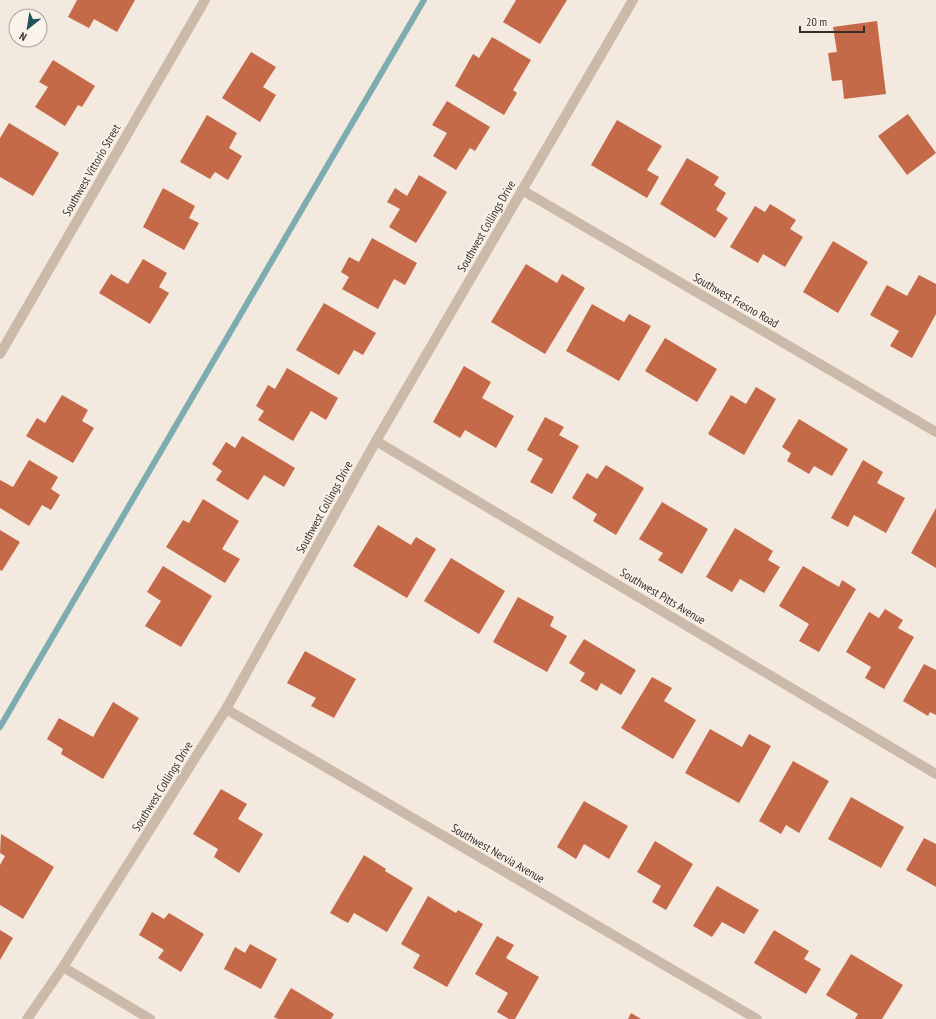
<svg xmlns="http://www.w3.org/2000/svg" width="936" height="1019" font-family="'PT Sans Narrow',sans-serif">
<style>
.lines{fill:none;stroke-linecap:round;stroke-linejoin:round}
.stream{stroke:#7dacb0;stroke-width:6}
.building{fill:#c56a49}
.minor{stroke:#cbbaaa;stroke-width:10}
.labels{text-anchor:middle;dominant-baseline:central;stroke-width:3.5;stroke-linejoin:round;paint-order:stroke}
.street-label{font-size:12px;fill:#382e29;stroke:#faf3eb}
</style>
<rect width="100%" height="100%" fill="#f3e9de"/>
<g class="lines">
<path class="stream" d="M0 727 424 0"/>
</g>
<g class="building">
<path d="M77 0H135L117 32 94 19 89 28 68 17Z"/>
<path d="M516 0H567L540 44 503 22Z"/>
<path d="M877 21 886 94 844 99 842 80 832 81 828 53 837 52 833 27Z"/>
<path d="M492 37 531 60 513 90 517 93 504 115 455 86 473 54 479 58Z"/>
<path d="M251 52 276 67 263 87 276 95 260 122 222 98Z"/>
<path d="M53 60 95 86 82 107 78 105 65 126 35 107 48 87 39 82Z"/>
<path d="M447 101 490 127 475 151 470 148 456 170 433 156 447 133 432 125Z"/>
<path d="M908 114 936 153 907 175 878 136Z"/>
<path d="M207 115 237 133 229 148 242 156 228 180 215 172 210 179 180 162Z"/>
<path d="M617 120 662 146 647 170 659 177 647 198 591 165Z"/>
<path d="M9 123 59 153 33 196 0 177V138Z"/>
<path d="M687 158 719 177 714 185 726 193 716 210 728 218 715 238 660 204Z"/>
<path d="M419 175 447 192 416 243 389 227 400 209 387 202 395 188 407 196Z"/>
<path d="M163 188 195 206 189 218 199 223 184 250 143 227Z"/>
<path d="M770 204 796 220 790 229 803 237 785 267 763 254 758 263 730 247 755 206 765 212Z"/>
<path d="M372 238 417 263 405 285 394 279 378 309 342 289 349 277 341 272 349 257 359 262Z"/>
<path d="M833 241 868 262 838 313 803 292Z"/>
<path d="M143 259 167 273 159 287 169 293 150 324 99 293 111 274 128 284Z"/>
<path d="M526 264 557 283 562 274 585 288 545 354 491 322Z"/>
<path d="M919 275 936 284V314L912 358 890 346 899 331 870 315 887 285 907 296Z"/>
<path d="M324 303 376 333 363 355 354 350 339 375 296 350Z"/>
<path d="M592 304 624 322 629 314 651 326 619 381 566 351Z"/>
<path d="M665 338 717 369 697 402 645 371Z"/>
<path d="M464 366 491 382 482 398 514 416 496 448 465 430 460 438 433 422Z"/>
<path d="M287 368 338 398 326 420 311 411 293 441 258 420 264 411 256 406 268 385 275 389Z"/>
<path d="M756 387 776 399 744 455 708 434 731 395 746 404Z"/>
<path d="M62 395 88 410 82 421 94 428 73 463 26 436 37 418 45 423Z"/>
<path d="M545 417 564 427 559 435 579 446 552 494 530 482 543 459 527 450Z"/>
<path d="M799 419 848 449 832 476 814 466 809 474 787 461 791 453 782 447Z"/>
<path d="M242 436 295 468 284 487 264 475 248 500 216 480 222 471 212 464 226 442 235 448Z"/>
<path d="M29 460 58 477 51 489 60 495 51 510 42 505 29 526 0 508V480L13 487Z"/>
<path d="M863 460 883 472 877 483 905 498 886 533 854 515 848 527 831 518Z"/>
<path d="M606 465 644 488 616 535 593 521 597 514 572 498 587 473 597 479Z"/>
<path d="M203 499 239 521 222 549 240 559 225 583 166 547 183 520 189 523Z"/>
<path d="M662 502 708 529 682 574 658 560 663 553 639 539Z"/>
<path d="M936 508V568L911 553Z"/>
<path d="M378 525 411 545 416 537 436 549 407 598 353 566Z"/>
<path d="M735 528 773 551 768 560 780 567 764 593 740 579 732 592 706 577Z"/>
<path d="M0 530 20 542 2 571 0 570Z"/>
<path d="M451 558 505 591 479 634 424 601Z"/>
<path d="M163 566 212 596 181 647 145 626 161 601 147 592Z"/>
<path d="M803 566 839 587 842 580 856 589 819 652 799 641 809 624 779 606Z"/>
<path d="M518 597 554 617 550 626 567 636 547 672 493 642Z"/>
<path d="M885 609 903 620 898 628 914 637 884 689 865 678 871 667 846 652 869 612 879 618Z"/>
<path d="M584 639 636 670 621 695 601 683 597 691 580 681 585 673 569 663Z"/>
<path d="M305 651 356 679 334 718 311 706 316 698 287 683Z"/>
<path d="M924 664 936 670V715L930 712 928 716 903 701Z"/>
<path d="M652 677 672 688 664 701 696 720 673 759 621 728Z"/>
<path d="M113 702 139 718 103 779 61 754 63 749 47 739 59 718 93 737Z"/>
<path d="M710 729 742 747 749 734 771 746 739 803 685 773Z"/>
<path d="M793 761 829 781 799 833 786 825 781 834 759 821Z"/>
<path d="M221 789 247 804 238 819 263 834 239 873 214 857 218 849 193 834Z"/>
<path d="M851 797 904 827 881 868 828 839Z"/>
<path d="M584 801 628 826 609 859 584 844 576 859 557 847Z"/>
<path d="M1 834 54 867 23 919 0 905V865L5 856 0 853Z"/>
<path d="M924 838 936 844V887L906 870Z"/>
<path d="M655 841 693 864 666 910 652 902 661 886 637 872Z"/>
<path d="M364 855 386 869 385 871 413 888 387 932 354 913 348 923 330 913Z"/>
<path d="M717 886 759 910 744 934 722 922 712 937 693 926Z"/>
<path d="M428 896 456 913 458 910 483 924 447 987 413 968 420 955 401 944Z"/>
<path d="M152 912 164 919 169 913 204 934 181 972 158 958 164 950 139 935Z"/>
<path d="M0 930 13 938 0 960Z"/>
<path d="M774 930 809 951 804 959 821 969 806 994 754 963Z"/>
<path d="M497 936 514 945 506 958 539 977 515 1019H509L497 1012 508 993 475 974Z"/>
<path d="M250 944 277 959 261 989 224 969 235 947 245 953Z"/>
<path d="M851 954 903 985 882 1019H855L858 1014 826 995Z"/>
<path d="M291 988 334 1014 331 1019H278L274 1017Z"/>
<path d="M631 1013 641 1019H628Z"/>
</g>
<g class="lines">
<g class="minor">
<path d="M522 190 936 432"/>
<path d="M0 354 205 0"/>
<path d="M376 441 936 774"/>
<path d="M226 709 757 1019"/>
<path d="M63 967 150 1019"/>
<path d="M27 1019 63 967 226 709 376 441 633 0"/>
</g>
</g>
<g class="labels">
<g class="street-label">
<text transform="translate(91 170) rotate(-60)">Southwest Vittorio Street</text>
<text transform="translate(486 226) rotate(-60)">Southwest Collings Drive</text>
<text transform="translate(736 300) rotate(30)">Southwest Fresno Road</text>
<text transform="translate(324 507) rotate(-61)">Southwest Collings Drive</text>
<text transform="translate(663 596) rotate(31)">Southwest Pitts Avenue</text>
<text transform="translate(162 786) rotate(-58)">Southwest Collings Drive</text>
<text transform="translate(498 853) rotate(30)">Southwest Nervia Avenue</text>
</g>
</g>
<g transform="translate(28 28) rotate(210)"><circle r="19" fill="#faf3eb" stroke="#aca49d"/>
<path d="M0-3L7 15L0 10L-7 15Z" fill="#1f555a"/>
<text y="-6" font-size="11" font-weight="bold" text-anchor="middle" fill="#382e29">N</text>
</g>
<path d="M800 26v6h64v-6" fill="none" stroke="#382e29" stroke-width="2"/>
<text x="806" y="26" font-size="12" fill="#382e29" stroke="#faf3eb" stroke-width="3" paint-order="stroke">20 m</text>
</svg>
